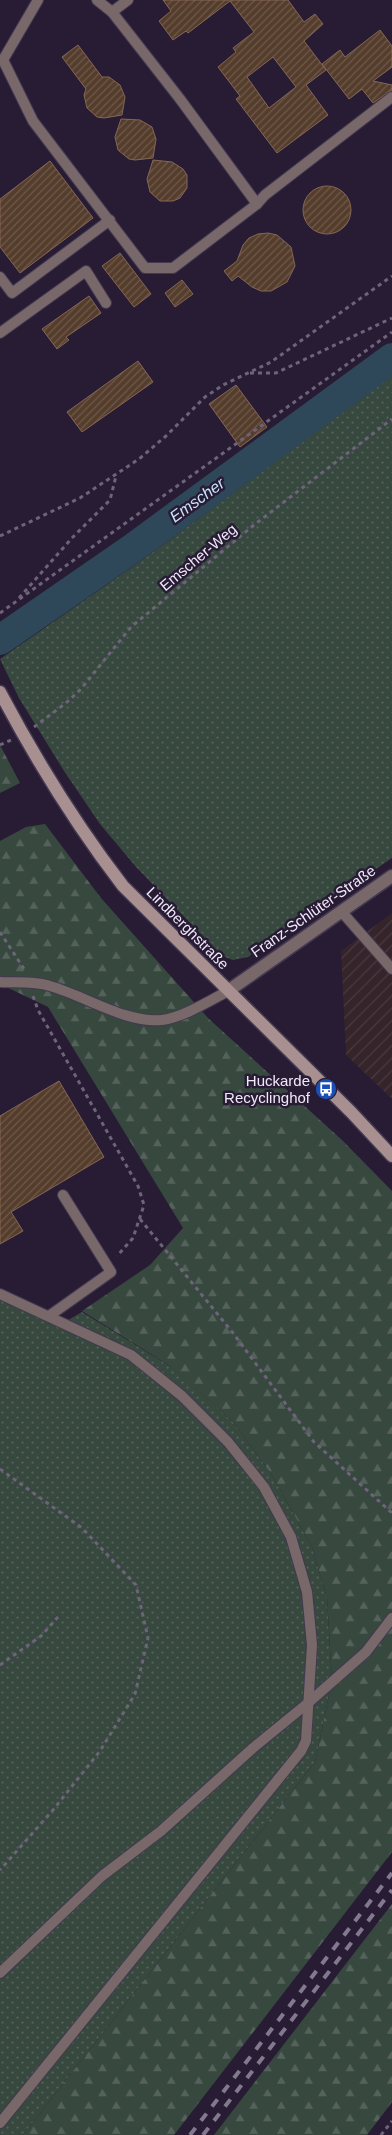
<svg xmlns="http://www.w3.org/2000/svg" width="392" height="2135" font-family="Helvetica,sans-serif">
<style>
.industrial{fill:url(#industrial-furrows)}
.grass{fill:url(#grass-dots)}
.forest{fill:url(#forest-firs)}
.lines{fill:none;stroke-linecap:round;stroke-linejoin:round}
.river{stroke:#2e4759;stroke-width:30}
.building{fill:url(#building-hatch);stroke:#856753;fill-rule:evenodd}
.service-casing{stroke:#443951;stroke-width:12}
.minor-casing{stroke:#443951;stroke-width:15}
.secondary-casing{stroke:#443951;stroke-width:15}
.path{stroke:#6e647a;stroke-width:3;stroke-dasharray:4 4;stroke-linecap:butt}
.service{stroke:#786869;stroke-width:10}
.minor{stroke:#786869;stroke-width:12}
.secondary{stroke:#a99090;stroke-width:12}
.rail{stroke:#83798f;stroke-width:4;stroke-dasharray:9 9;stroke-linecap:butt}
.labels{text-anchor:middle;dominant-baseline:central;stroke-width:5;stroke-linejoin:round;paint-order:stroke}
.street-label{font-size:15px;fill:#f0e9fa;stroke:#281c35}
.poi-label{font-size:15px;fill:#f0e9fa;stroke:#281c35;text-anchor:end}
.water-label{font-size:16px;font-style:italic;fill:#c7e5fc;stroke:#281c35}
</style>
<defs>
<pattern id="industrial-furrows" width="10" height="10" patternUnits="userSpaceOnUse" patternTransform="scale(1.25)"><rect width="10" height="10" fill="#36242b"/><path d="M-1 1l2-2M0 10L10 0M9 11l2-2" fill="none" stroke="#4a3940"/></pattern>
<pattern id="grass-dots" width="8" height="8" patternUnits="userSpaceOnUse" patternTransform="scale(1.25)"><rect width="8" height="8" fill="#37483e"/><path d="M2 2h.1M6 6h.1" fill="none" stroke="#54625b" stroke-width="1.8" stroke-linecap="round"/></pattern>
<pattern id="forest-firs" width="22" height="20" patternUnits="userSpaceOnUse" patternTransform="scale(1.25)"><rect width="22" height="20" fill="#37483e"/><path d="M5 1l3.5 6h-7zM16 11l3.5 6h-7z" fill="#54625b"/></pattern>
<pattern id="building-hatch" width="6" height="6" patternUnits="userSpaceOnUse" patternTransform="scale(1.25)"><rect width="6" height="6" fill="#553d2c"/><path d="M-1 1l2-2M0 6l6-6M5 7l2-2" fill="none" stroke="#6e594c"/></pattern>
</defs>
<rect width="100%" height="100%" fill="#281c35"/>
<path class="industrial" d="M392 913V1099L346 1055 341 951Z"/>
<g class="grass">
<path d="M392 375V858L248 957 233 960 222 956 136 867 100 824 64 771 19 698 0 659 142 560Z"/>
<path d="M0 1294 63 1323 82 1312 173 1368 234 1423 272 1475 312 1547 327 1598 332 1681 315 1762 23 2135H0Z"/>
</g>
<g class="forest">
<path d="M0 745 20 783 0 793Z"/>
<path d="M45 824 101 898 208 1018 343 1141 392 1191V1852L174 2135H23L315 1762 332 1681 327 1598 312 1547 272 1475 234 1423 170 1366 82 1311 150 1265 183 1228 48 1007 0 984V841L26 827Z"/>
<path d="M392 1904V2102L367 2135H214Z"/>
</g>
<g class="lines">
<path class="river" d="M0 640 133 548 392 358"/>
</g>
<g class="building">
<path d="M163 0H288L304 22 315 14 323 24 304 41 326 70 306 85 328 115 277 153 236 99 240 96 218 67 236 52 233 48 254 32 230 1 188 33 186 31 173 40 159 21 171 11ZM273 57 296 87 269 108 247 77Z"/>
<path d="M380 30 392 46V67L373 81 392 85V90L373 103 362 89 349 99 322 64 340 50 345 57Z"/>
<path d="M78 45 102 77H109L120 85 125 97 122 115 104 118 97 117 87 108 84 95 86 89 62 57Z"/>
<path d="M121 119 140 120 152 127 156 139 153 158 135 160 129 159 118 150 115 137Z"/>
<path d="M153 160 172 162 183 169 187 175V188L180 198 173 201H160L150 192 147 179Z"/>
<path d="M50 161 93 218 20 273 0 247V199Z"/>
<circle cx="327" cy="210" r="24"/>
<path d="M268 233 277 235 291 247 295 266 287 282 271 291H261L252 287 238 276 232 281 224 271 237 261 243 245 249 238 258 234Z"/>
<path d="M120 253 151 294 134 307 102 266Z"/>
<path d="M182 280 193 294 175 307 165 293Z"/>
<path d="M89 296 101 313 66 337 69 340 57 349 42 329Z"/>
<path d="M138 361 153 382 82 432 67 412Z"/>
<path d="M236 385 267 427 240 447 209 404Z"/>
<path d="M59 1081 104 1157 11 1212 23 1231 0 1244V1116Z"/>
</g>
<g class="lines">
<g class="service-casing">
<g id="service">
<path d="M38 0 3 60 33 121 145 268H173L257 204 265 195 392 97"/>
<path d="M97 0 112 12 180 99 257 204"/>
<path d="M112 12 128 0"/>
<path d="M0 277 12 293 110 220"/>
<path d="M0 333 86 271 106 303"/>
<path d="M341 911 392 969"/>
<path d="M0 982C16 983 35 981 50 986 83 995 127 1024 162 1020 182 1018 211 1000 228 991"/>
<path d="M0 1294 131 1355 182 1396 228 1442 264 1487 291 1537 307 1592 312 1645 306 1741 301 1751 0 2123"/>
<path d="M49 1316 111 1272 63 1195"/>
<path d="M0 1973 102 1876 161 1831 253 1748 308 1703 366 1652 392 1618"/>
</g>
</g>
<g class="minor-casing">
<path id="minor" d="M228 991 392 876"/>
</g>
<g class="secondary-casing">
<path id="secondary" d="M0 692C36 760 76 825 123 886L351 1112 392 1156"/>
</g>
<g class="path">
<path d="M250 373H276L392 318"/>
<path d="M0 536 80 498 139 459 166 436 205 397 223 385 271 362 392 276"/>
<path d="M19 598 72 538 110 500 116 476"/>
<path d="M0 613 392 332"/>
<path d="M34 727 66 703 81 689 131 627 254 525 392 419"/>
<path d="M0 745 11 740"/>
<path d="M0 932 24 969"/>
<path d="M33 996 38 1010 138 1186 144 1205 133 1238 117 1256"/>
<path d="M140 1219 233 1333 314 1442 392 1513"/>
<path d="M0 1469 82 1528 136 1585 148 1638 135 1694 100 1751 53 1810 0 1870"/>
<path d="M0 1665 41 1636 58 1617"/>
<path d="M381 2135 392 2121"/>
</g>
<use href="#service" class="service"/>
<use href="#minor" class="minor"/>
<use href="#secondary" class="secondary"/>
<g class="rail">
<path d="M190 2135 392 1873"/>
<path d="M203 2135 392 1890"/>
</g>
</g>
<defs>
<g id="bus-disc" transform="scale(1.125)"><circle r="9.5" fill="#1a4fb4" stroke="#281c35"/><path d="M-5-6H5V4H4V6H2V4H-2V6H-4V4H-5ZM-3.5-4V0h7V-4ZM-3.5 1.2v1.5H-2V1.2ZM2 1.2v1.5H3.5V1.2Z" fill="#fff"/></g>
</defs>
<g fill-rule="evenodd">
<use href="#bus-disc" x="326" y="1089"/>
</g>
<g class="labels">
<g class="street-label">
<text transform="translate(198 557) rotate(-40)">Emscher-Weg</text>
<text transform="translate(313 911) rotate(-35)">Franz-Schlüter-Straße</text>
<text transform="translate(188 928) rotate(45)">Lindberghstraße</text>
</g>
<g class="poi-label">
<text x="310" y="1080">Huckarde<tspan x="310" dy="17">Recyclinghof</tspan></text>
</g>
<g class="water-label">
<text transform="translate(197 500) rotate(-36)">Emscher</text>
</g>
</g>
</svg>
